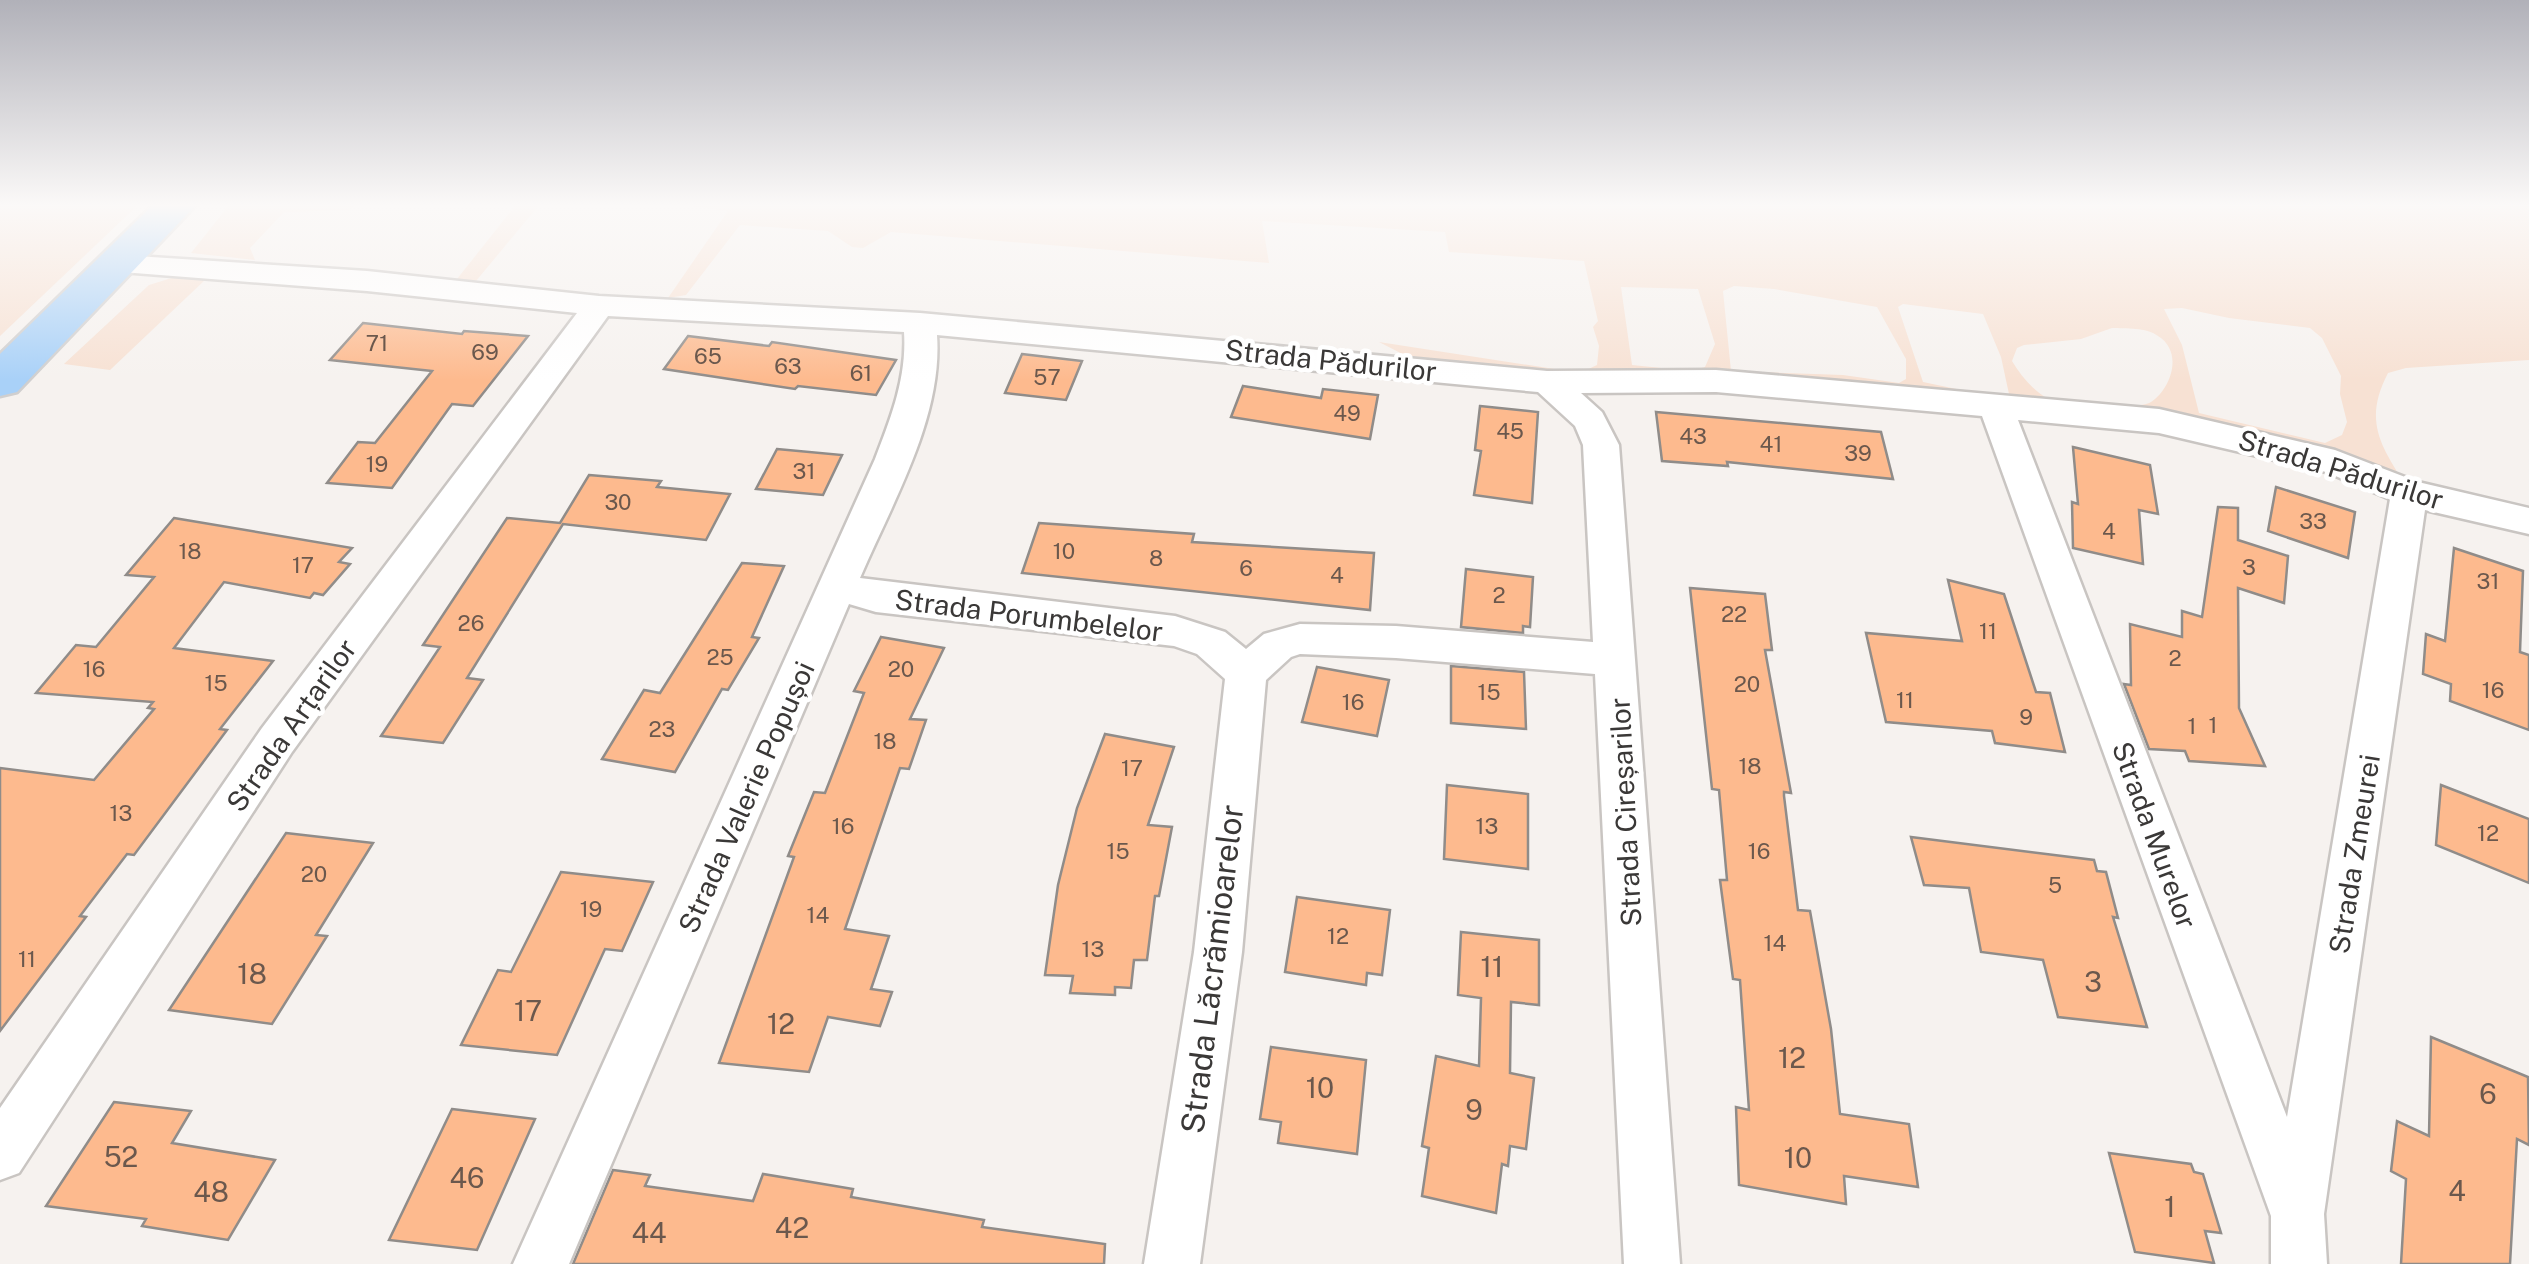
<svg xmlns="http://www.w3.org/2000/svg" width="2529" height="1264" font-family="'Public Sans',sans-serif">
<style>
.green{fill:#f7e1d3;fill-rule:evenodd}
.building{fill:#fdba8e;stroke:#908c89;stroke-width:2.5}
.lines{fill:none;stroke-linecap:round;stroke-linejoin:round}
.street-casing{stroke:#c9c5c2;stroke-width:5}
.primary-casing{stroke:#d0cfcf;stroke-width:5}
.street{fill:#fff;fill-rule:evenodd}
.primary{fill:#a9d1f8;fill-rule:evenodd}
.labels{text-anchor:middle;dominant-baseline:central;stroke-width:9;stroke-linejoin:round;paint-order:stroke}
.number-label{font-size:22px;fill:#6b584d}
.street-label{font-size:28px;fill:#3a3837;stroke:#fff}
.near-number-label{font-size:28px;fill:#6b584d}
.near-street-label{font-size:32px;fill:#3a3837;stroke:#fff}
</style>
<rect width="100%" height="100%" fill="#f6f2ef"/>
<g class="green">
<path d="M0 204H139L0 336Z"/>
<path d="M230 204H358L349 210 284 212 250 248 255 260 191 253Z"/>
<path d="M489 204H540L476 281 457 279 515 206Z"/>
<path d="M676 204H2529V360L2406 368 2388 373C2364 419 2379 444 2405 484L2217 428 1422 364 1379 342 1580 373 1597 365 1599 346 1593 327 1598 321 1584 261 1449 252 1445 232 1262 221 1269 263 891 232 863 248 852 247 828 231 740 225 686 295 668 298 728 211ZM1734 286 1774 289 1877 307 1906 359V379L1899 383 1843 375 1731 371 1723 291ZM1621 287 1698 289 1715 344 1705 367 1691 371 1632 365ZM1903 304 1983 314 2001 357 2009 394 1985 395 1923 382 1898 307ZM2182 308 2229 318 2310 328 2322 338 2341 376 2340 394 2347 422 2342 435 2325 443 2199 413 2182 345 2164 309ZM2112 328C2126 329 2146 327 2158 336 2184 352 2171 389 2151 402 2139 410 2063 407 2050 400 2034 392 2021 376 2012 361L2017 348 2024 345 2081 339Z"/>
<path d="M178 276 206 279 110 370 64 364 149 285Z"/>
</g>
<g class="building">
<path d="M363 323 462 334 464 331 528 336 473 406 452 404 392 488 327 483 358 442 375 443 432 371 330 360Z"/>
<path d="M688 336 769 346 772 342 896 360 876 395 798 386 795 389 664 369Z"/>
<path d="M1022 354 1082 361 1066 400 1005 393Z"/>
<path d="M1243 386 1321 398 1323 389 1378 395 1370 439 1231 417Z"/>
<path d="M1480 406 1538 412 1532 503 1474 495 1481 451 1475 450Z"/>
<path d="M1656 412 1881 432 1893 479 1727 462 1728 466 1662 461Z"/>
<path d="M2073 447 2150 465 2158 514 2139 510 2143 564 2073 548 2072 502 2078 504Z"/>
<path d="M777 449 842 455 823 495 756 489Z"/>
<path d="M589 475 661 481 657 487 730 494 706 540 563 524 467 678 483 680 443 743 381 736 440 647 423 645 507 518 560 523Z"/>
<path d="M2276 487 2355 512 2348 558 2268 531Z"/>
<path d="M2218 507 2238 508V540L2288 556 2284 603 2238 588 2239 708 2265 766 2189 761 2185 751 2149 749 2124 684 2131 685 2130 624 2182 637V611L2202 617Z"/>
<path d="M174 518 352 548 339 562 350 564 323 595 314 593 310 598 224 582 174 648 273 661 220 729 227 730 134 855 127 854 80 916 86 917 0 1031V768L94 780 154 709 148 708 153 702 36 693 76 645 96 647 154 577 126 575Z"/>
<path d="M1039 523 1194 534 1192 542 1374 553 1370 610 1022 573Z"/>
<path d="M2454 548 2523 571 2520 652 2529 655V730L2450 701 2451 684 2423 674 2426 634 2445 641Z"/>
<path d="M742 563 784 566 752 637 759 638 728 690 722 689 675 772 602 759 644 690 660 693Z"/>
<path d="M1466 569 1533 577 1530 627 1523 626V633L1461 627Z"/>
<path d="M1948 580 2004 594 2036 692 2050 693 2065 752 1995 743 1992 731 1886 722 1866 633 1962 641Z"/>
<path d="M1690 588 1765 594 1772 650H1765L1791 793 1784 792V796L1798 910 1810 911 1831 1029 1840 1114 1909 1124 1918 1187 1844 1176 1846 1204 1739 1185 1736 1107 1749 1110 1740 980 1733 979 1720 880H1727L1719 790 1712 789Z"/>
<path d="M881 637 944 648 910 719 926 720 909 769 900 768 845 929 889 936 871 989 892 992 880 1026 828 1017 809 1072 719 1063 794 857 788 856 814 792 825 793 864 693 854 691Z"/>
<path d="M1451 666 1524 672 1526 729 1451 723Z"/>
<path d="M1317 667 1389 680 1377 736 1302 722Z"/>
<path d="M1105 734 1174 747 1148 825 1172 827 1159 896H1155L1147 960H1134L1131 988 1115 987V995L1070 993 1073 976 1045 975 1058 885 1077 808Z"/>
<path d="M1447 785 1528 794V869L1444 859Z"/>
<path d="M2441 785 2529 819V883L2436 845Z"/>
<path d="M286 833 373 843 316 935 327 936 272 1024 169 1010Z"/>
<path d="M1911 837 2094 860 2097 871 2106 872 2118 918 2113 917 2147 1027 2058 1017 2043 960 1981 952 1969 888 1924 885Z"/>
<path d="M561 872 653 882 622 951 605 949 557 1055 461 1045 498 970 511 972Z"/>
<path d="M1297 897 1390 910 1382 975 1367 973 1366 985 1285 972Z"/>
<path d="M1461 932 1539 940V1005L1511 1002 1510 1073 1534 1078 1526 1149 1510 1146 1508 1166 1502 1164 1496 1213 1422 1196 1429 1148 1422 1146 1436 1056 1479 1066 1481 998 1458 995Z"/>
<path d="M2431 1037 2528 1077 2529 1145 2517 1139 2510 1264H2401L2406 1179 2391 1171 2397 1121 2429 1136Z"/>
<path d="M1271 1047 1366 1060 1357 1154 1278 1143 1281 1122 1260 1119Z"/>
<path d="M114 1102 191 1111 172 1143 275 1160 228 1240 142 1226 146 1219 46 1206Z"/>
<path d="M452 1109 535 1119 477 1250 389 1240Z"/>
<path d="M2109 1153 2191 1164 2194 1172 2203 1174 2221 1233 2205 1231 2214 1263 2135 1252Z"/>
<path d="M613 1170 650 1175 645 1186 753 1201 763 1174 853 1189 851 1197 984 1220 982 1227 1105 1244 1104 1264H573Z"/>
</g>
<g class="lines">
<g class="street-casing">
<path id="street" d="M120 255 367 271 599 296 920 313 1547 371 1716 370 2159 409 2335 450 2418 482 2529 508V534L2425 510 2324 1214 2327 1264H2271V1216L1982 416 1716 392 1581 393 1602 412 1619 445 1680 1264H1624L1595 674 1396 658 1300 654 1291 657 1266 680 1242 952 1200 1264H1144L1194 952 1225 679 1197 654 1174 646 876 612 849 604 569 1264H513L875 459C891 418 907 377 904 332L608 316 292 752 19 1173 0 1180V1108L262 728 577 313 367 291 109 271 104 264 109 257ZM937 335 1538 392 1575 426 1583 445 1593 642 1396 626 1300 624 1264 634 1246 649 1225 632 1175 616 860 578C892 503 943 418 937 335ZM2018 420 2159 433 2326 472 2390 499 2287 1117Z"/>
</g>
<g class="primary-casing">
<path id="primary" d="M154 204H197L17 392 0 396V354Z"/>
</g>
<use href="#street" class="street"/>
<use href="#primary" class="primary"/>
</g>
<linearGradient id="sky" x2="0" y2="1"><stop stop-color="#b1b1b9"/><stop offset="0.54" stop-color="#fbf9f8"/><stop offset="1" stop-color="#fbf9f8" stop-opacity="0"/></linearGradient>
<rect width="2529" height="380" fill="url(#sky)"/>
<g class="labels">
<g class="number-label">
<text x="377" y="343">71</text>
<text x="485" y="352">69</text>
<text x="708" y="356">65</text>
<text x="788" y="366">63</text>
<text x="861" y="373">61</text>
<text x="1047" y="377">57</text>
<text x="1347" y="413">49</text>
<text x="1510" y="431">45</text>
<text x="1693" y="436">43</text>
<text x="1771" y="444">41</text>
<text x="1858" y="453">39</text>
<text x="377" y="464">19</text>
<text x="804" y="471">31</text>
<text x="618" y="502">30</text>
<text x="2313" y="521">33</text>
<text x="2109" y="531">4</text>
<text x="190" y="551">18</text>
<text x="1064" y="551">10</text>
<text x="1156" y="558">8</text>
<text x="303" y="565">17</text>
<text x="2249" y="567">3</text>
<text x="1246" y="568">6</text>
<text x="1337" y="575">4</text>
<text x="2488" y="581">31</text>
<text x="1499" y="595">2</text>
<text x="1734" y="614">22</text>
<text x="471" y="623">26</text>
<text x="1988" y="631">11</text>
<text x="720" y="657">25</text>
<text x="2175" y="658">2</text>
<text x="94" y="669">16</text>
<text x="901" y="669">20</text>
<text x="216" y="683">15</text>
<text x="1747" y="684">20</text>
<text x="2493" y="690">16</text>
<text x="1489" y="692">15</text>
<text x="1905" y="700">11</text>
<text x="1353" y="702">16</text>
<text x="2026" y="717">9</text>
<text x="2213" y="725">1</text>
<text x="2192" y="726">1</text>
<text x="662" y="729">23</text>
<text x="885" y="741">18</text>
<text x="1750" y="766">18</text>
<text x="1132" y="768">17</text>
<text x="121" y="813">13</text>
<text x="843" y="826">16</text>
<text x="1487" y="826">13</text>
<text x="2488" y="833">12</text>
<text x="1118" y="851">15</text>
<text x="1759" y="851">16</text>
<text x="314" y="874">20</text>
<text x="2055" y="885">5</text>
<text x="591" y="909">19</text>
<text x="818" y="915">14</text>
<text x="1338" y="936">12</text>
<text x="1775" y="943">14</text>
<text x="1093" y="949">13</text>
<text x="27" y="959">11</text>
</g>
<g class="street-label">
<text transform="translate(1331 360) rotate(6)">Strada Pădurilor</text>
<text transform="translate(2341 469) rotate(17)">Strada Pădurilor</text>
<text transform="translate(1029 615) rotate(7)">Strada Porumbelelor</text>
<text transform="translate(291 725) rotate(-55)">Strada Arțarilor</text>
<text transform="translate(746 797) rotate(-66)">Strada Valerie Popușoi</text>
<text transform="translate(1625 812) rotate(-93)">Strada Cireșarilor</text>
<text transform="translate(2155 835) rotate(70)">Strada Murelor</text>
<text transform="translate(2354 854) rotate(-81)">Strada Zmeurei</text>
</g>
<g class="near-number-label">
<text x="1492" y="966">11</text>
<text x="252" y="973">18</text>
<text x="2093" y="981">3</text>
<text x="528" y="1010">17</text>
<text x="781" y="1023">12</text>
<text x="1792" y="1057">12</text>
<text x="1320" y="1087">10</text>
<text x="2488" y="1093">6</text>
<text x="1474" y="1109">9</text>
<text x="121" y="1156">52</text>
<text x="1798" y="1157">10</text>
<text x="467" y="1177">46</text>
<text x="2457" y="1190">4</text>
<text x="211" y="1191">48</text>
<text x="2170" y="1206">1</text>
<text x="792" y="1227">42</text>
<text x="649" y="1232">44</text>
</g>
<g class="near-street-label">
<text transform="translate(1212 969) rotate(-83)">Strada Lăcrămioarelor</text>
</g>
</g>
</svg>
